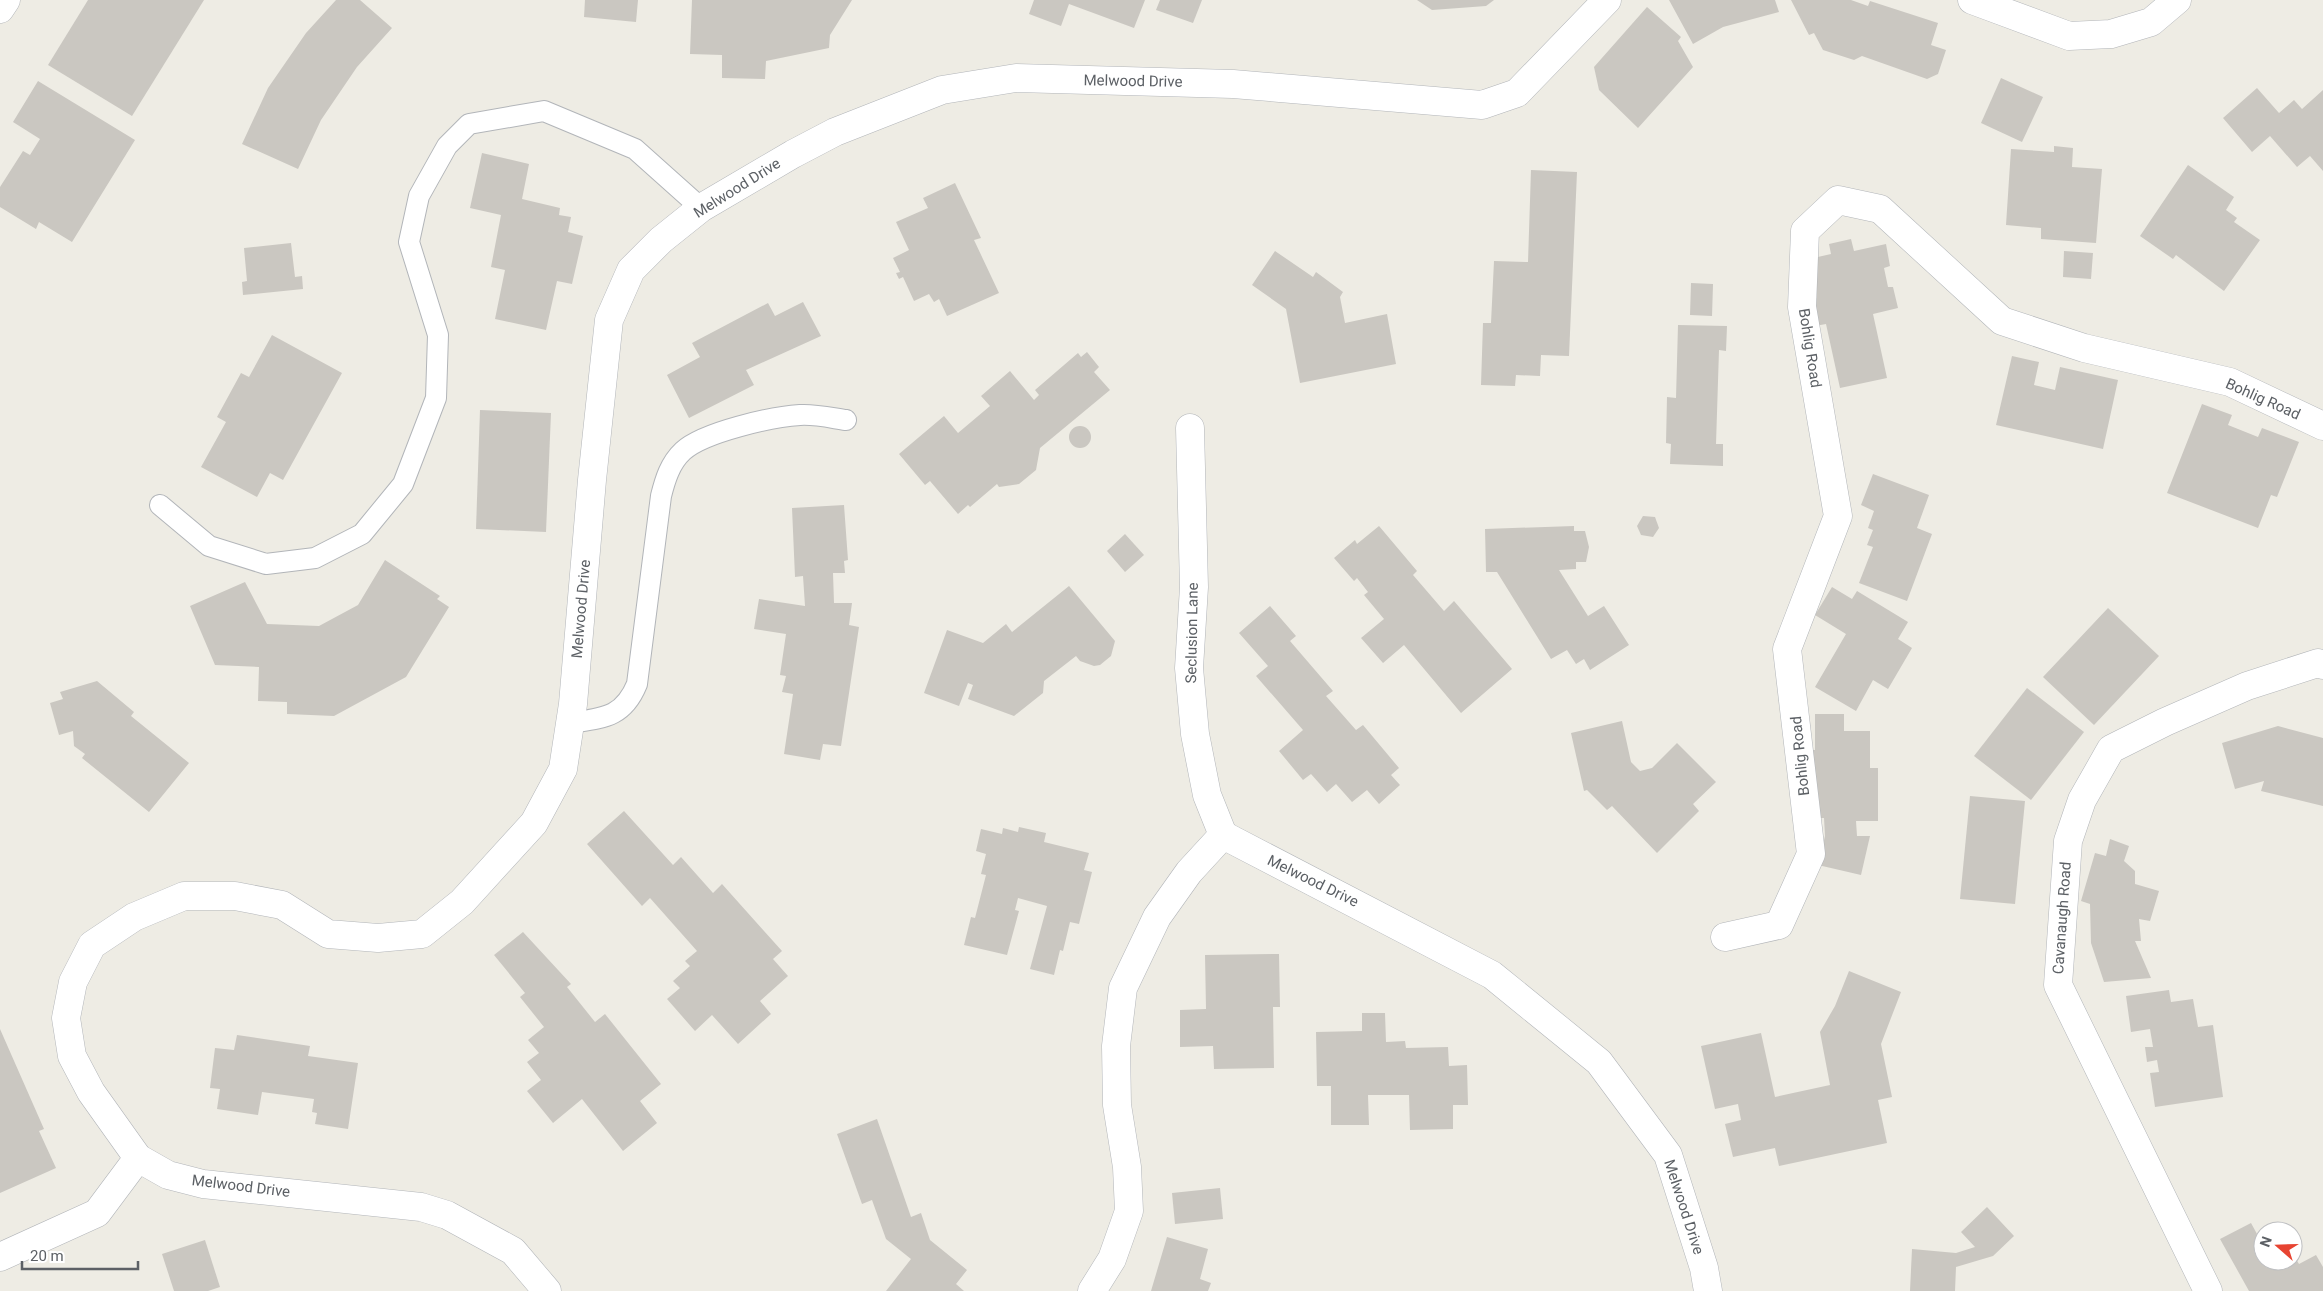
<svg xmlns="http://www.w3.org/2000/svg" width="2323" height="1291" font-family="Roboto,sans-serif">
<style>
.building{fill:#cac7c1}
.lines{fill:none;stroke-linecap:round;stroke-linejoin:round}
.service-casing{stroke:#b2b5b9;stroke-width:22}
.minor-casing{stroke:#b2b5b9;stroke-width:29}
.service{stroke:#fff;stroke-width:20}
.minor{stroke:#fff;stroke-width:28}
.labels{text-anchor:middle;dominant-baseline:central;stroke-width:4;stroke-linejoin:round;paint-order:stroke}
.street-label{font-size:15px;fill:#5c6065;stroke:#fff}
</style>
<rect width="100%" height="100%" fill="#eeece4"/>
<g class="building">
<path d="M88 0H204L132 116 48 65Z"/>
<path d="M336 0H360L392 28 357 67 321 120 298 169 242 144 268 88 306 33Z"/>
<path d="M585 0H638L636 22 584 17Z"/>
<path d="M692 0H852L830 35 829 48 766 61 765 79 722 78V55L690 54Z"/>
<path d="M1034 0H1145L1134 28 1069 4 1061 26 1029 14Z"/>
<path d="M1160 0H1202L1193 23 1156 10Z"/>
<path d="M1417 0H1494L1486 6 1432 10Z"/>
<path d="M1669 0H1775L1779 12 1723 27 1693 44Z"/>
<path d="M1791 0H1851L1868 6 1870 1 1938 23 1931 45 1946 50 1938 74 1927 79 1862 56 1854 60 1823 50 1814 33 1809 35Z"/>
<path d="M1647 7 1681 37 1678 41 1693 67 1638 128 1599 90 1594 67Z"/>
<path d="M2001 78 2043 97 2022 142 1981 123Z"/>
<path d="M38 81 135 140 72 242 39 222 36 229 0 207V187L23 151 30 155 40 139 13 122Z"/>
<path d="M2257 88 2279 113 2294 100 2302 109 2323 90V171L2310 156 2297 167 2270 136 2252 152 2223 118Z"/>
<path d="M2054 146 2073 148 2072 167 2102 169 2096 243 2041 239V228L2006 225 2011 149 2054 152Z"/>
<path d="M482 153 529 164 522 199 560 208 559 215 571 217 568 232 583 236 572 284 557 281 546 330 495 319 505 270 491 267 501 215 470 208Z"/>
<path d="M2188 165 2234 197 2226 210 2237 218 2234 222 2260 240 2224 291 2176 255 2173 259 2140 236Z"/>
<path d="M1531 170 1577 172 1569 356 1541 355 1540 376 1516 375 1515 386 1481 385 1483 323H1491L1494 261 1528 262Z"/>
<path d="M955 183 981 238 974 240 999 293 947 316 939 299 934 302 929 294 914 301 903 277 899 279 896 273 900 272 893 258 909 250 896 222 928 208 923 198Z"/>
<path d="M1851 239 1854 251 1886 244 1890 266 1884 268 1888 287H1893L1898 308 1873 314 1887 378 1840 388 1826 324 1815 326 1810 300 1817 298 1809 259 1831 254 1829 244Z"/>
<path d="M291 243 295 277 302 276 303 289 243 295 242 282 247 281 244 248Z"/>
<path d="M1275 251 1313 277 1316 272 1343 292 1340 297 1345 323 1387 314 1396 364 1300 383 1286 309 1252 285Z"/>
<path d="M2064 251 2093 253 2091 279 2063 277Z"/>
<path d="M1691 283 1713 284 1712 316 1690 315Z"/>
<path d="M803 302 821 336 746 370 754 385 689 418 667 375 700 357 692 343 768 303 775 316Z"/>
<path d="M1678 325 1727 326 1726 351 1719 350 1716 444H1723V466L1670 464 1671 444 1666 443 1667 397 1676 398Z"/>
<path d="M272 335 342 373 283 480 270 473 257 497 201 467 226 422 217 417 241 373 249 377Z"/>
<path d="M1087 352 1099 367 1094 372 1110 390 1040 448 1036 470 1019 484 999 487 997 484 970 507 968 505 958 514 930 481 925 485 899 454 944 416 958 433 990 406 981 396 1010 371 1034 400 1039 395 1035 390 1078 353 1081 357Z"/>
<path d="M2012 356 2039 362 2034 385 2055 390 2060 367 2118 380 2103 449 1996 425Z"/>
<path d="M2202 404 2232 415 2228 425 2258 437 2262 428 2299 442 2277 497 2271 495 2258 528 2167 493Z"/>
<path d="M480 410 551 413 546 532 476 529Z"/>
<circle cx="1080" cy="437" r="11"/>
<path d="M1873 474 1929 495 1917 528 1932 534 1907 601 1859 583 1873 547 1867 545 1873 530 1868 528 1874 511 1861 505Z"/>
<path d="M844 505 848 560 844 561 845 573H833L834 603H852L849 625 859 627 841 746 823 744 820 760 784 754 793 694 782 692 786 676 780 675 786 634 754 629 759 599 805 606 803 576 795 577 792 508Z"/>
<path d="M1643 516 1655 517 1659 528 1653 537 1641 535 1637 526Z"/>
<path d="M1379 526 1417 571 1413 575 1444 611 1454 601 1512 669 1461 713 1404 645 1383 663 1361 638 1384 619 1364 595 1368 592 1357 578 1354 581 1334 558 1355 540 1357 544Z"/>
<path d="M1574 526V531H1585L1589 547 1586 562H1576V569L1559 570 1588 616 1604 606 1629 645 1590 670 1584 659 1576 664 1567 650 1551 659 1497 572H1486L1485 529Z"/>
<path d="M1125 534 1144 555 1125 572 1107 551Z"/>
<path d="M385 560 440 596 437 599 449 607 406 677 334 716 287 714V702L258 701 259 667 215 665 190 606 245 582 267 624 319 626 358 605Z"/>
<path d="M1069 586 1115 641 1111 656 1100 665 1094 666 1080 661 1076 656 1044 681 1043 693 1014 716 968 699 973 685 968 683 959 706 924 693 947 630 983 643 1006 624 1012 632Z"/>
<path d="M1832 587 1852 599 1857 591 1908 622 1898 639 1912 648 1888 689 1873 680 1856 711 1815 687 1846 634 1815 615Z"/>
<path d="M1270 606 1296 636 1290 641 1333 691 1326 696 1356 730 1363 725 1399 768 1391 775 1400 785 1379 804 1367 790 1352 802 1336 784 1327 792 1311 774 1303 780 1279 751 1303 730 1256 676 1268 666 1239 633Z"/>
<path d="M2108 608 2159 656 2094 725 2043 677Z"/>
<path d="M97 681 134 712 131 716 189 763 149 812 82 758 85 754 74 746 73 731 59 735 50 703 63 699 60 692Z"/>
<path d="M2027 688 2084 732 2031 800 1974 756Z"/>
<path d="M1815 714H1844V731H1870V768H1878V821H1856L1857 836H1870L1861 875 1818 865 1825 836 1824 818H1816L1808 750H1815Z"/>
<path d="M1622 721 1631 762 1640 771 1652 768 1677 743 1716 782 1693 804 1699 811 1657 853 1612 806 1607 810 1587 790 1584 791 1571 733Z"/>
<path d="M2278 726 2323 738V806L2261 791 2264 781 2235 789 2222 743Z"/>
<path d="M1970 796 2025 801 2015 904 1960 899Z"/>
<path d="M624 811 673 865 681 857 713 893 722 884 782 951 773 959 788 976 760 1001 771 1014 738 1044 712 1015 695 1031 667 999 680 988 673 981 690 966 685 961 697 951 650 898 642 906 587 844Z"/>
<path d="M1019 827 1046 833 1044 842 1089 853 1084 870 1092 872 1079 924 1070 922 1063 951 1060 950 1054 975 1030 969 1047 906 1018 898 1015 910 1019 911 1007 955 964 945 971 917 975 918 986 875 981 874 986 854 976 851 981 829 1002 834 1003 828 1018 832Z"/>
<path d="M2110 839 2129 846 2124 861 2135 871V884L2159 891 2150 921 2139 919 2141 941H2135L2151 978 2104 982 2091 943 2090 904 2081 901 2095 853 2106 856Z"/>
<path d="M523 932 571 984 567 987 595 1022 605 1014 661 1084 640 1101 657 1123 623 1151 582 1099 553 1123 527 1091 541 1080 527 1062 539 1053 528 1040 544 1027 520 997 525 993 494 955Z"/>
<path d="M1279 954 1280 1007H1273L1274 1068 1214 1069 1213 1046 1180 1047V1010L1206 1009 1205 955Z"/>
<path d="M1849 971 1901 992 1881 1044 1892 1097 1878 1100 1887 1143 1779 1166 1775 1148 1733 1157 1725 1124 1741 1120 1738 1104 1715 1109 1701 1046 1761 1033 1775 1097 1830 1085 1820 1032 1835 1006Z"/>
<path d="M2169 990 2171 1002 2193 999 2198 1027 2213 1025 2223 1097 2155 1107 2150 1073 2159 1072 2157 1060 2147 1062 2145 1047H2153L2150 1029 2131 1032 2126 996Z"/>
<path d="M1362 1013H1385L1386 1042 1405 1041 1406 1048 1448 1047 1449 1066 1467 1065 1468 1105H1453V1129L1410 1130 1409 1095H1368L1369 1125H1331V1086H1317L1316 1032 1362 1031Z"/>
<path d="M0 1029 44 1129 39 1131 56 1168 0 1193Z"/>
<path d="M237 1035 310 1046 308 1056 358 1063 348 1129 315 1124 317 1113 312 1112 314 1099 262 1092 258 1115 217 1109 220 1089 210 1088 215 1048 234 1050Z"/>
<path d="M877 1119 911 1217 921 1213 930 1240 967 1270 956 1284 964 1291H886L911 1259 886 1239 872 1200 862 1204 837 1134Z"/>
<path d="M1220 1188 1223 1219 1175 1224 1172 1193Z"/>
<path d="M1987 1207 2014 1236 1993 1256 1956 1267 1955 1291H1910L1912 1249 1956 1253 1975 1247 1961 1232Z"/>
<path d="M2251 1223 2263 1245V1261H2293V1254L2299 1264 2316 1255 2323 1267V1291H2249L2220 1239Z"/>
<path d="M1167 1237 1208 1249 1200 1279 1211 1283 1208 1291H1151Z"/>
<path d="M205 1240 220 1287 208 1291H174L162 1254Z"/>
</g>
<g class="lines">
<g class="service-casing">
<g id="service">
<path d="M160 505 209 546 266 564 315 558 362 534 403 484 436 398 438 335 409 242 419 196 447 146 469 124 544 111 635 149 701 208"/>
<path d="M570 723C603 718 623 718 637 684L661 496C665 480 670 463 683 451 704 432 771 417 800 415 815 414 832 418 846 420"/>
</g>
</g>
<g class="minor-casing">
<g id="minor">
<path d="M1972 0 2069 36 2111 34 2151 22 2177 0"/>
<path d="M0 9 6 0"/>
<path d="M1190 428 1194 587 1189 668 1195 734 1207 795 1223 835"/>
<path d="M1223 835 1492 975 1599 1062 1668 1155 1704 1268 1708 1291"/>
<path d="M1725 937 1779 925 1811 854 1787 649 1838 516 1802 307 1805 231 1838 200 1880 209 2002 321 2084 348 2230 382 2323 426"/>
<path d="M0 1257 97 1213 138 1158"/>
<path d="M547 1291 513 1251 447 1215 421 1207 203 1184 168 1175 138 1158 91 1092 72 1056 66 1018 73 982 92 945 134 917 184 896H235L282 905 328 934 378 938 422 934 462 902 534 823 563 769 573 704 592 480 609 320 631 270 661 240 701 208 793 154 835 132 942 90 1016 78 1233 84 1482 105 1517 93 1607 0"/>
<path d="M1092 1291 1112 1259 1129 1211 1127 1167 1117 1105 1116 1046 1123 988 1157 917 1189 872 1223 835"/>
<path d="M2208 1291 2058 985 2068 841 2082 800 2111 749 2165 722 2247 686 2318 663 2323 665"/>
</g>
</g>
<use href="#service" class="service"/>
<use href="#minor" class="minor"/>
</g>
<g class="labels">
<g class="street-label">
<text transform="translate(1133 81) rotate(1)">Melwood Drive</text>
<text transform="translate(737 188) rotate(-32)">Melwood Drive</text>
<text transform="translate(1810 348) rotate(81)">Bohlig Road</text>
<text transform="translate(2263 399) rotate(24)">Bohlig Road</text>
<text transform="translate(581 609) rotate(-85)">Melwood Drive</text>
<text transform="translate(1192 633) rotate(-89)">Seclusion Lane</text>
<text transform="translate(1800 756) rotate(-96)">Bohlig Road</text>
<text transform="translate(1313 881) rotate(26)">Melwood Drive</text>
<text transform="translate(2062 918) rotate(-86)">Cavanaugh Road</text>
<text transform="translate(241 1186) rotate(7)">Melwood Drive</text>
<text transform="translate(1684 1207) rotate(72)">Melwood Drive</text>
</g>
</g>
<g transform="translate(2278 1246) rotate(290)"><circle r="24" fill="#ffffff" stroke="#bebfc1"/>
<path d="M0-4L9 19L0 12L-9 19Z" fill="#e74432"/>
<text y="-8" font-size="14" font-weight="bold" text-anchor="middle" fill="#5c6065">N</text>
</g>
<path d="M22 1261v8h116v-8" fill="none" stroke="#5c6065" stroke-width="2.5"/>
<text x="30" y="1261" font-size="15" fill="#5c6065" stroke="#ffffff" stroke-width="4" paint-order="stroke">20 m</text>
</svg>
